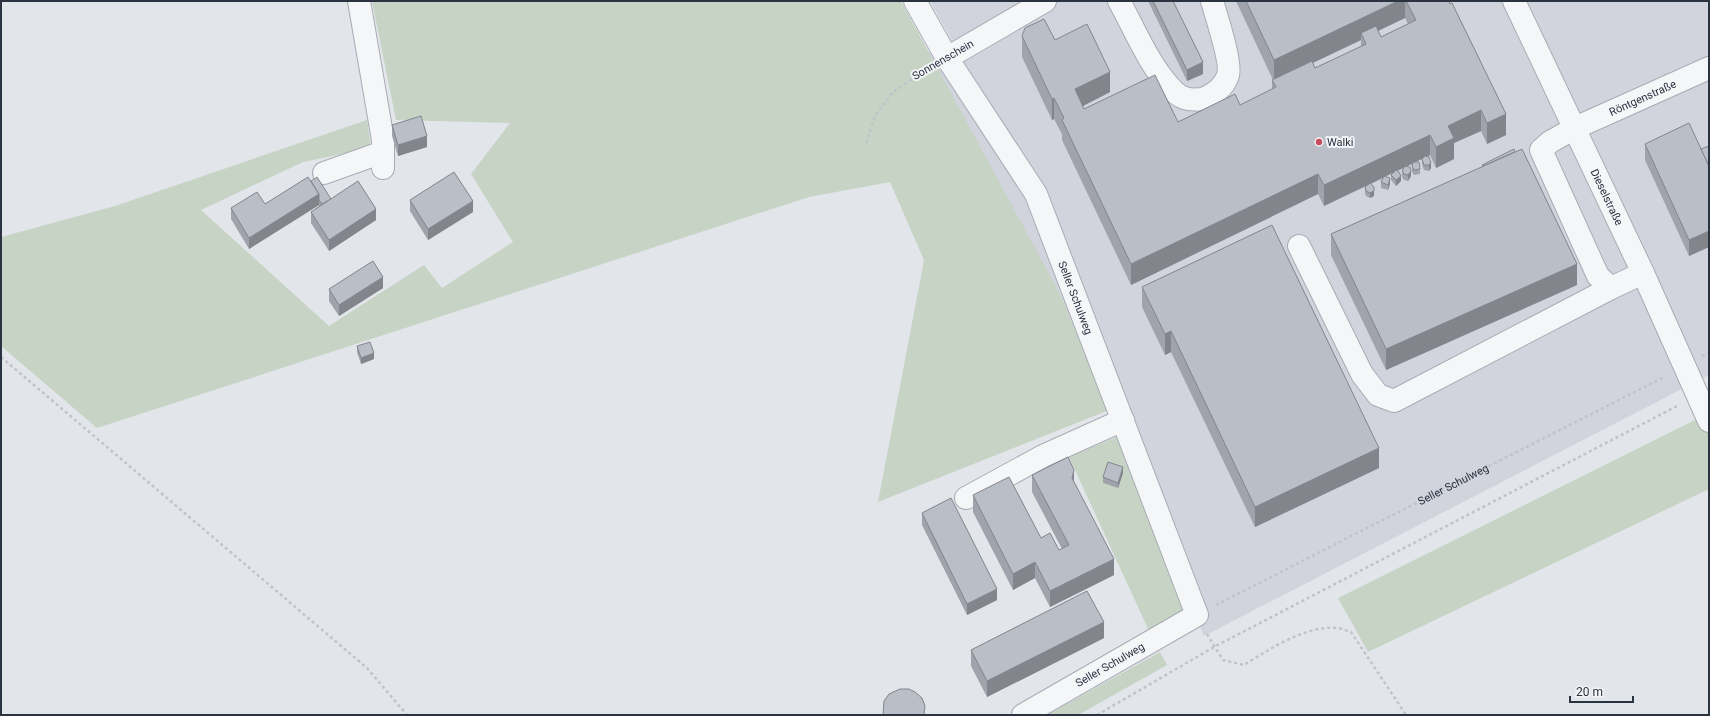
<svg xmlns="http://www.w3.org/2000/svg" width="1710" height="716" font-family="Roboto,sans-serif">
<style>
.built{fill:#d1d4dc}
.green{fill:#c7d3c4}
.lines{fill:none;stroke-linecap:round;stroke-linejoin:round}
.minor-casing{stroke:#a7acb4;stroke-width:24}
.path{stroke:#c0c3c8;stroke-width:2.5;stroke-dasharray:3 3;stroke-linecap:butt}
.minor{stroke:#f5f6f8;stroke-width:22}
.wall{fill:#a0a3ab;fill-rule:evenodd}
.shaded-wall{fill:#82858b}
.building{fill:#babec7;stroke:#82858b}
.poi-dot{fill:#c84e5e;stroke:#f2f4f7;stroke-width:1.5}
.labels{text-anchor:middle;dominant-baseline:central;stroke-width:4;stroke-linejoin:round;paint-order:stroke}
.street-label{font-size:11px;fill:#2b3341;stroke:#f2f4f7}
.poi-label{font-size:11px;fill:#2b3341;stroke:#f2f4f7;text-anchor:start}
</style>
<rect width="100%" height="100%" fill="#e2e5ea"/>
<path class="built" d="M930 1H1709V375L1204 636 1060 294 926 54 951 39Z"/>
<g class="green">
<path d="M372 1H901L1060 294 1109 410 878 502 924 260 890 182 809 197 97 428 1 346V237L115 206 367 120 371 148 303 162 201 210 329 326 424 265 442 288 513 242 471 174 510 123 396 120Z"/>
<path d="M1709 413V489L1368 652 1338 598Z"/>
<path d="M1119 436 1184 612 1150 633 1069 457Z"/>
<path d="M1160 652 1167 665 1078 715H1047Z"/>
</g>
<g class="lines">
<g class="minor-casing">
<g id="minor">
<path d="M359 1 383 140V168"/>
<path id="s2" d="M915 1 947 58 1036 194 1197 615 1023 715"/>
<path d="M1119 1C1134 28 1149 65 1170 87 1179 98 1188 101 1202 99 1213 96 1225 86 1228 75 1232 63 1216 15 1212 1"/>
<path id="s3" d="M1514 1 1643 273 1709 421"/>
<path d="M947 58 1045 1"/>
<path d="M324 173 383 152"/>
<path d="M1299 246 1362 374 1378 395 1394 401 1611 288"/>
<path id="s4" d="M1643 273 1611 288 1598 276 1541 150 1550 142 1575 128 1709 68"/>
<path d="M966 498 1043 456 1123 420"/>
</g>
</g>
<g class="path">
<path d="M866 143 875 116 893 92 929 68"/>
<path d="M1702 356 1709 353"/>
<path d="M1 357 367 668 407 715"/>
<path id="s1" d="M1216 605 1666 376"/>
<path d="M1207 634 1223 660 1244 665C1268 650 1306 625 1336 628 1341 628 1346 631 1351 632L1406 715"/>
<path d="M1097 715 1214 647 1679 405"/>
</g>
<use href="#minor" class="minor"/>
</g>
<g class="wall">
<path d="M1148 1H1173L1203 74 1187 81Z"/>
<path d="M1236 1H1449L1506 135 1487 144 1481 131 1454 143V159L1436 168 1430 155 1427 157 1431 168 1429 171 1424 170 1422 164V159L1415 162 1420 169V174L1414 175 1412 172V166L1413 164 1407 166 1411 176 1408 181 1404 180 1402 177V171L1404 168 1397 171 1401 181 1396 186 1391 180V175L1393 173 1385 176 1390 184 1388 190 1381 188V182L1383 178 1371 184 1374 192V196L1370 198 1366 196 1365 193V187L1368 185 1324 206 1318 194 1131 285 1062 140V134L1054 119 1052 120 1022 57V36L1055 40 1110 92 1083 106 1084 109 1178 122 1240 105 1272 89V80H1273ZM1405 18 1408 24 1381 37 1378 31ZM1361 40V47L1315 68 1313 63Z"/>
<path d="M392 125 427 147 398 156 392 136Z"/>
<path d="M1645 144 1701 149 1709 146V247L1689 256 1645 160Z"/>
<path d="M1482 165 1577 285 1386 370 1331 255V234L1482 167Z"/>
<path d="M311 181 331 199 376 220 329 251 311 223V212L319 206V205L249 249 231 219V208L265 204Z"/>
<path d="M410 200 473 212 428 240 410 211Z"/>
<path d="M1142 287 1379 468 1255 527 1171 352 1165 355 1142 307Z"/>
<path d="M383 288 339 316 329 301V289Z"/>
<path d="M357 346 374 359 361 364 357 352Z"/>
<path d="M1123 473 1118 488 1103 483V477Z"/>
<path d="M1032 475 1074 483 1114 575 1050 607 1035 578 1013 590 973 512V495L1041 538 1059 550 1062 549 1032 492Z"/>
<path d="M922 513 997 600 967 615 922 525Z"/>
<path d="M1104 638 987 697 971 666V650Z"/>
</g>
<g class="shaded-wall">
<path d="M1398 1H1405V18L1363 38 1361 33V40L1274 81V60Z"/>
<path d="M1203 62V74L1187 81V70Z"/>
<path d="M1110 72V92L1075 110V89Z"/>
<path d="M1054 98V119L1052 120V99Z"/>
<path d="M1481 110V131L1454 143V159L1436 168V147L1448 126Z"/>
<path d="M1506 114V135L1487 144V123Z"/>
<path d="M1430 135V155L1324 206V185Z"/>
<path d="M427 136V147L398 156V145Z"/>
<path d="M1431 163V168L1429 171V165Z"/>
<path d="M1411 171V176L1408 181V175Z"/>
<path d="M1318 174V194L1131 285V264Z"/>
<path d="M1401 176V181L1396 186V180Z"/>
<path d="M1390 178V184L1388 190V185Z"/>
<path d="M1374 187V196L1370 198V193Z"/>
<path d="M319 194V205L249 249V238Z"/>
<path d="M473 201V212L428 240V229Z"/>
<path d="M376 209V220L329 251V240Z"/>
<path d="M1709 231V247L1689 256V240Z"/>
<path d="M1577 264V285L1386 370V349Z"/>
<path d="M383 277V288L339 316V305Z"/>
<path d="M1171 331V352L1165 355V334Z"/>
<path d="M374 353V359L361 364V358Z"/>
<path d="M1379 448V468L1255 527V507Z"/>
<path d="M1123 467V473L1118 488V483Z"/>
<path d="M1074 470V487L1072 478Z"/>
<path d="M1114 559V575L1050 607V591Z"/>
<path d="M1035 562V578L1013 590V574Z"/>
<path d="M997 589V600L967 615V604Z"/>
<path d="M1104 622V638L987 697V681Z"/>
</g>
<g class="building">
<path d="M1153 1H1173L1203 62 1187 70Z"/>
<path d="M1246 1H1398L1274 60Z"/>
<path d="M1406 1H1449L1450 4 1452 3 1506 114 1487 123 1481 110 1448 126 1454 138 1436 147 1430 135 1324 185 1318 174 1131 264 1062 120 1064 118 1054 98 1052 99 1022 36 1025 28 1044 19 1055 40 1087 24 1110 72 1075 89 1084 109 1155 75 1178 122 1235 94 1240 105 1276 87 1272 80 1312 61 1315 68 1366 44 1361 33 1376 26 1381 37 1416 20Z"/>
<path d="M421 116 427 136 398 145 392 125Z"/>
<path d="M1689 123 1709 166V231L1689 240 1645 144Z"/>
<path d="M1709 146V166L1701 149Z"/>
<path d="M1514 149 1515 152 1483 166 1482 165Z"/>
<path d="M1522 149 1577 264 1386 349 1331 234Z"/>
<path d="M1425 156 1429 157 1431 163 1429 165H1424L1422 159Z"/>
<path d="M1413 162H1419L1420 169 1414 170 1412 166Z"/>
<path d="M1405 166 1410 167 1411 171 1408 175 1404 174 1402 171Z"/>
<path d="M1396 170 1399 172 1401 176 1396 180 1391 175Z"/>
<path d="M454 172 473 201 428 229 410 200Z"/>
<path d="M1384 176 1390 178 1388 185 1381 182Z"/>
<path d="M308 177 319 194 249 238 231 208 257 192 265 204Z"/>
<path d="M317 177 331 199 322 204 319 200V194L311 181Z"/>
<path d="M358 181 376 209 329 240 311 212Z"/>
<path d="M1370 183 1374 187V191L1370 193 1366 191 1365 187Z"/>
<path d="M1272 225 1379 448 1255 507 1171 331 1165 334 1142 287Z"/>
<path d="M373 261 383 277 339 305 329 289Z"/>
<path d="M370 342 374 353 361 358 357 346Z"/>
<path d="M1068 457 1074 470 1072 478 1114 559 1050 591 1035 562 1013 574 973 495 1009 477 1041 538 1050 533 1059 550 1069 545 1032 475Z"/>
<path d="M1108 462 1123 467 1118 483 1103 477Z"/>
<path d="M951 498 997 589 967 604 922 513Z"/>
<path d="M1087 591 1104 622 987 681 971 650Z"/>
<path d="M900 689H909L915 692 922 698 925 706 924 715H883L884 701 889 694Z"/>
</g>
<circle class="poi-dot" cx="1319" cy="142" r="4"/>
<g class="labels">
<g class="street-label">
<text transform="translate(943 60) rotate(-30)">Sonnenschein</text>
<text stroke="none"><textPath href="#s4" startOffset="306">Röntgenstraße</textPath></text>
<text stroke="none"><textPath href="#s3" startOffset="217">Dieselstraße</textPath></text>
<text stroke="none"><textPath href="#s2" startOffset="339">Seller Schulweg</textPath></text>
<text stroke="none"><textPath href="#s1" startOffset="266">Seller Schulweg</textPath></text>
<text transform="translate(1110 665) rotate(-30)">Seller Schulweg</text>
</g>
<g class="poi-label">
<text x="1327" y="142">Walki</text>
</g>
</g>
<rect width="1710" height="716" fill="none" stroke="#2b3341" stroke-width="4"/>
<path d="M1570 696v6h63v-6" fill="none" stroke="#2b3341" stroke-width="2"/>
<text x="1576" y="696" font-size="12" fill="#2b3341" stroke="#f2f4f7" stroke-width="3" paint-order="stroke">20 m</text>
</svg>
